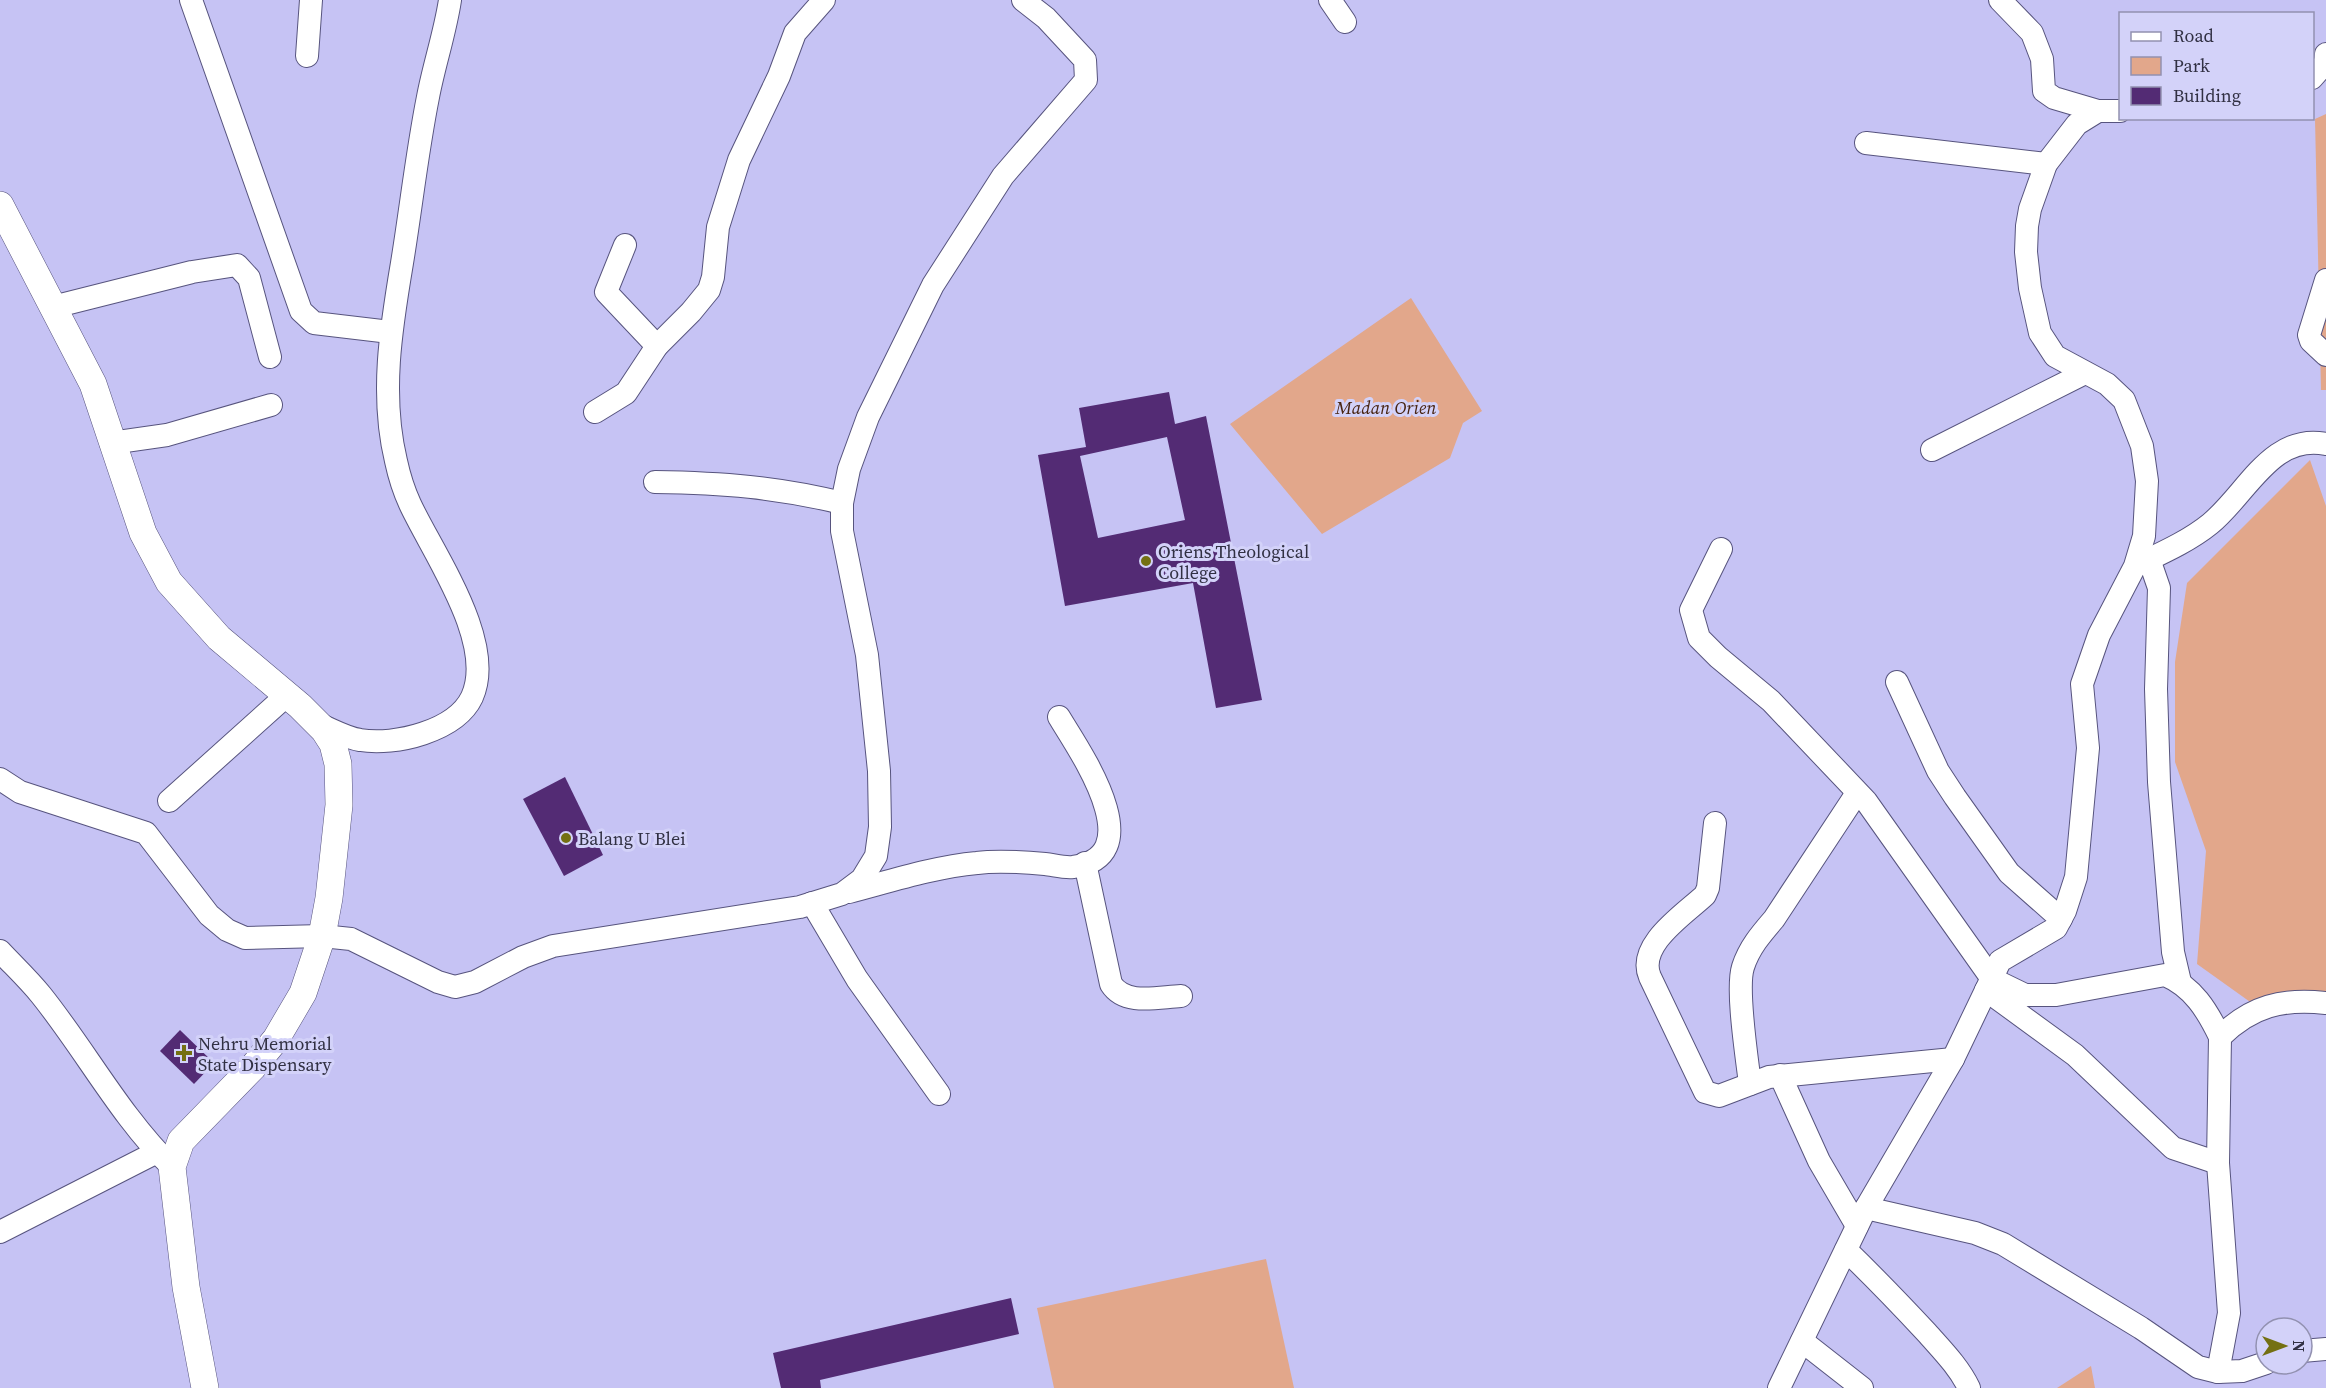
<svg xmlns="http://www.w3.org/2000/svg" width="2326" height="1388" font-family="'Source Serif 4',serif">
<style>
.green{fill:#e2a78b}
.building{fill:#532b74;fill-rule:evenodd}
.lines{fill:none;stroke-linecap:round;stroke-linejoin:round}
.minor-casing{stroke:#57547e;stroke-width:24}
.tertiary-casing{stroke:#57547e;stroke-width:28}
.minor{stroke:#fff;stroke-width:22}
.tertiary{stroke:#fff;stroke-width:27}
.poi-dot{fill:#747012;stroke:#d3d2f9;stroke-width:2}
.labels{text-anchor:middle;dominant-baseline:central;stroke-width:6;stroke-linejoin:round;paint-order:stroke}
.park-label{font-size:18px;font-style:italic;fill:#482412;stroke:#d3d2f9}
.poi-label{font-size:18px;fill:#313043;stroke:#d3d2f9;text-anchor:start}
</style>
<rect width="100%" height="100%" fill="#c6c3f4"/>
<g class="green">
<path d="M2326 114V390H2321L2315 119Z"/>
<path d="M1411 298 1482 411 1463 423 1450 458 1322 534 1230 424Z"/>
<path d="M2310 460 2326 506V1002L2260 1009 2197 964 2206 851 2175 762V662L2187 583Z"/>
<path d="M1266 1259 1294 1388H1054L1037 1308Z"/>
<path d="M2091 1366 2095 1388H2057Z"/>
</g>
<g class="building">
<path d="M1169 392 1175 424 1206 416 1262 700 1216 708 1193 583 1065 606 1038 455 1086 447 1079 408ZM1167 437 1185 520 1098 538 1080 456Z"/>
<path d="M565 777 603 855 564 876 523 799Z"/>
<path d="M180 1030 214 1063 194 1084 160 1051Z"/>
<path d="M1011 1298 1019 1334 820 1380 821 1388H781L773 1353Z"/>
</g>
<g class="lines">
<g class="minor-casing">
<g id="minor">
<path d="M191 0 301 311 314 323 390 332"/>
<path d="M1330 0 1345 22"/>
<path d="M2000 0 2032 33 2042 59 2044 91 2054 98 2098 111"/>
<path d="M307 56 311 0"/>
<path d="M2312 78 2325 63 2326 54"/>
<path d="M1866 143 2046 164"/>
<path d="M625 245 606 292 657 346"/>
<path d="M2326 280 2309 335 2311 341 2326 355"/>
<path d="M53 307 192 272 237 265 249 278 270 357"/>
<path d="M595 412 626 393 657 346 691 312 709 290 713 277 718 227 739 160 779 76 795 33 824 0"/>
<path d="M111 443 167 435 271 405"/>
<path d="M1932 450 2085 373"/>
<path d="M655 482C722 483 777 487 842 503"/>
<path d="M1721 549 1691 610 1699 638 1718 657 1771 701 1866 801 1992 979 2025 995H2056L2165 975C2193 987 2207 1010 2220 1037L2218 1163 2229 1313 2218 1372"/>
<path d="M2149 559 2159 588 2156 689 2159 782 2173 952 2180 982"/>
<path d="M2137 565C2162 553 2189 541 2210 524 2247 494 2271 433 2326 444"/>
<path d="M1897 682 1938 771 1955 797 2009 873 2061 919"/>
<path d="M318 724C331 729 346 738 360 740 395 746 456 731 472 697 497 642 432 552 410 504 404 491 399 475 396 461 380 395 391 328 402 263 411 208 417 152 428 97 434 65 445 33 450 0"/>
<path d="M0 779 20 792 146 833 209 915 227 930 245 938 322 936 351 939 438 982 455 987 475 982 523 957 553 946 800 907 842 894 862 879 876 856 880 827 879 771 867 655 842 531V503L849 469 868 417 933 285 1003 176 1086 80 1085 60 1046 18 1023 0"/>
<path d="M169 801 287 695"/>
<path d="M1715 823 1708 888 1705 895C1685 914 1636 945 1650 977L1705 1092 1719 1096 1769 1077 1953 1059"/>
<path d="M1085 863 1111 984C1125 1006 1158 997 1181 996"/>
<path d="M849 892C891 881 934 867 977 863 999 860 1023 862 1045 864 1054 865 1064 868 1073 867 1153 856 1079 750 1059 717"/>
<path d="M812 903 857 979 939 1094"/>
<path d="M0 951C13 965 28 979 41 995 86 1051 120 1116 172 1167"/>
<path d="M1986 990 2075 1055 2173 1148 2218 1163"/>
<path d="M2220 1037C2251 1006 2283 998 2326 1003"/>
<path d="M1780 1075 1819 1161 1857 1226"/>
<path d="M1750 1084C1747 1058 1736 989 1743 967 1749 948 1761 934 1774 919L1857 793"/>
<path d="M1866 1208 1975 1233 2003 1244 2141 1328 2198 1367 2218 1372 2242 1371 2266 1363"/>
<path d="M0 1232 157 1152"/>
<path d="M1846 1250C1874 1277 1900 1304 1927 1333 1942 1350 1959 1367 1969 1388"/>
<path d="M1802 1341 1862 1388"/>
<path d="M2302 1351 2326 1349"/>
<path d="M1779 1388 1866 1208 1953 1059 2000 961 2056 928 2065 911 2076 877 2088 748 2082 684 2099 635 2135 566 2144 536 2147 481 2142 446 2124 400 2107 384 2055 356 2040 333 2030 288 2026 252 2027 226 2030 209 2046 164 2077 124 2098 111H2120"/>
</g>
</g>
<g class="tertiary-casing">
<path id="tertiary" d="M0 205 93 384 143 533 169 582 219 638 300 706 324 730 333 744 338 764 339 805 329 898 322 936 303 993 276 1039 253 1067 181 1141 172 1167 186 1287 205 1388"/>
</g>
<use href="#minor" class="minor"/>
<use href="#tertiary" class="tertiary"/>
</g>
<g class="poi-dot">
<circle cx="1146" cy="561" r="6"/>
<circle cx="566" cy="838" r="6"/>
<path d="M181 1044h6v6h6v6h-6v6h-6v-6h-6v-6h6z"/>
</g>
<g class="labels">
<g class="park-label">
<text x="1386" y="407">Madan Orien</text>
</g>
<g class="poi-label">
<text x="1158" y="551">Oriens Theological<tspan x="1158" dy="21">College</tspan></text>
<text x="578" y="838">Balang U Blei</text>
<text x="198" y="1043">Nehru Memorial<tspan x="198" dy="21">State Dispensary</tspan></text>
</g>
</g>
<rect x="2119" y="12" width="195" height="108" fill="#d3d2f9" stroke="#9291b0" stroke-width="1.5"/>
<rect x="2131" y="32" width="30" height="9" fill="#ffffff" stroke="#9291b0" stroke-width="1.5"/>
<text x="2173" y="42" font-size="18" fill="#313043">Road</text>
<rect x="2131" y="57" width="30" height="18" fill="#e2a78b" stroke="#9291b0" stroke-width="1.5"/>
<text x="2173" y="72" font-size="18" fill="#313043">Park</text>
<rect x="2131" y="87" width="30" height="18" fill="#532b74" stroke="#9291b0" stroke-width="1.5"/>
<text x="2173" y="102" font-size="18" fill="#313043">Building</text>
<g transform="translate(2284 1346) rotate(90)"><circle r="28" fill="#d3d2f9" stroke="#9291b0" stroke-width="1.5"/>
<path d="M0-4.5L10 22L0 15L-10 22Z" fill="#747012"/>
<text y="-9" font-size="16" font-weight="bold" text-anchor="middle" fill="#313043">N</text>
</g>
</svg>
